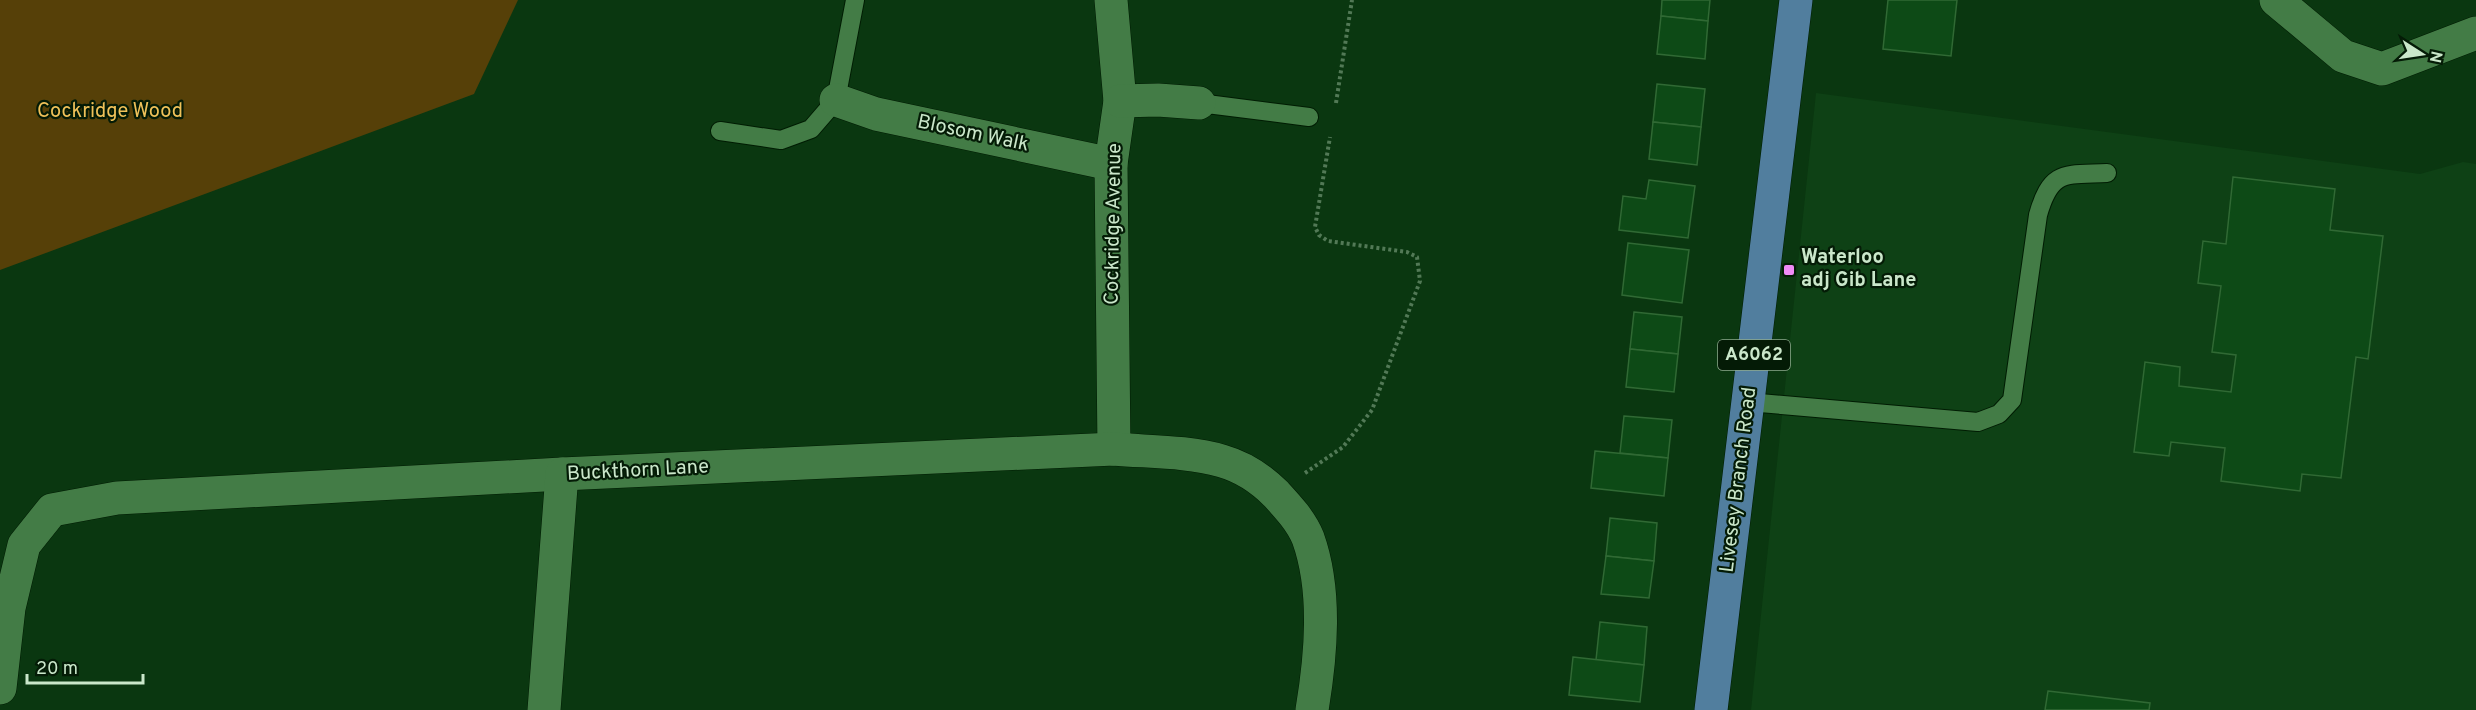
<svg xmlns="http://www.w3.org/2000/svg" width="2476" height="710" font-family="Overpass,sans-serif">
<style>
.built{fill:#0e4115}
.green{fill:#564008}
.building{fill:#0d4a16;stroke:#306934;stroke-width:1.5}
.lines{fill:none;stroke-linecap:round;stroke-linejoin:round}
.service-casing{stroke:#001c03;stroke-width:20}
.minor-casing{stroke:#001c03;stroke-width:34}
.primary-casing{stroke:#001c03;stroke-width:34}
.path{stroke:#527956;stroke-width:4;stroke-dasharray:3 3;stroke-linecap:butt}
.service{stroke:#437c46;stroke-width:18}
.minor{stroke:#437c46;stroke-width:33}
.primary{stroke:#517e9e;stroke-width:33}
.poi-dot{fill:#f08bf6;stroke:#041b06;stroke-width:2}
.labels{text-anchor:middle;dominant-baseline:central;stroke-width:4.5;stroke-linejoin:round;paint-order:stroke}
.shield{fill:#041b06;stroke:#8faa8f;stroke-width:1.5}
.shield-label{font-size:18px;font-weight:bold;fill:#cae7ca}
.park-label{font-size:20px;fill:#efc159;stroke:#041b06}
.street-label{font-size:20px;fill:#cae7ca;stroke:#041b06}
.poi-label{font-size:20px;font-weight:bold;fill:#cae7ca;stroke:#041b06;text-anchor:start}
</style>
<rect width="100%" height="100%" fill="#0a3710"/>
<path class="built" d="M1816 93 2420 174 2463 162 2476 164V710H1751Z"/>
<path class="green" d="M0 0H518L474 94 0 270Z"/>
<g class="building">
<path d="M1662 0H1710L1708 21 1661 16Z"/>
<path d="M1888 0H1957L1951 56 1883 49Z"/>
<path d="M1661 16 1708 21 1705 59 1657 54Z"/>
<path d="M1657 84 1705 89 1701 127 1653 122Z"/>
<path d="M1653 122 1701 127 1697 165 1649 159Z"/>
<path d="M2233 177 2335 189 2330 230 2383 236 2368 359 2356 357 2341 478 2302 474 2300 491 2221 481 2225 448 2171 442 2169 456 2134 452 2145 362 2180 367 2179 386 2231 392 2236 355 2212 352 2221 286 2198 283 2203 241 2226 244Z"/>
<path d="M1649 180 1695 186 1688 238 1619 230 1623 196 1646 199Z"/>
<path d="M1628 243 1689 250 1682 303 1622 295Z"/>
<path d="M1634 312 1682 317 1678 354 1630 349Z"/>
<path d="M1630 349 1678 354 1674 392 1626 387Z"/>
<path d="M1624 416 1672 420 1668 458 1620 453Z"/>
<path d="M1595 451 1668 458 1664 496 1591 488Z"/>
<path d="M1610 518 1657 523 1654 561 1606 556Z"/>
<path d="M1606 556 1654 561 1649 598 1601 594Z"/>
<path d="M1600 622 1647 627 1644 665 1596 660Z"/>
<path d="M1573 657 1644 665 1640 702 1569 695Z"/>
<path d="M2048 691 2150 703 2149 710H2045Z"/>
</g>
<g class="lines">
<g class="service-casing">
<g id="service">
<path d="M1199 103 1309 117"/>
<path d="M720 131 781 140 811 129 836 100 855 0"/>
<path d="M1748 402 1978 422 1999 414 2012 400 2038 215C2051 169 2065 175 2107 173"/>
</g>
</g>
<g class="minor-casing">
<g id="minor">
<path d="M1111 0 1120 101 1111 164 1114 449"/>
<path d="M2276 0 2343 56 2382 69 2476 33"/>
<path d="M836 100 876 114 1111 164"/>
<path d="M1120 101 1158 100 1199 103"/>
<path d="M0 688 9 608 24 545 52 510 117 498 562 474 1114 449C1149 452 1188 451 1222 461 1243 467 1261 479 1276 494 1288 507 1301 521 1308 538 1327 591 1321 656 1312 710"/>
<path d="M544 710 562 474"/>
</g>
</g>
<g class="primary-casing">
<path id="primary" d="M1711 710 1796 0"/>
</g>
<g class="path">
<path d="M1336 103 1352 0"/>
<path d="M1305 473 1343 447 1372 410 1420 281 1417 257 1407 252 1328 241 1319 235 1315 227 1330 137"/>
</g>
<use href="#service" class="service"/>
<use href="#minor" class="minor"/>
<use href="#primary" class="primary"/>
</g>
<rect class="poi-dot" x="1783" y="264" width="12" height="12" rx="3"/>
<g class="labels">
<rect class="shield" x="1718" y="340" width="72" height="30" rx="4.5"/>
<g class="shield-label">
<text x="1754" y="355">A6062</text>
</g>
<g class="park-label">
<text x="110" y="112">Cockridge Wood</text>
</g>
<g class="street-label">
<text transform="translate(973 134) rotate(12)">Blosom Walk</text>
<text transform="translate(1114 224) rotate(-89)">Cockridge Avenue</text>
<text transform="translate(638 471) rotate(-3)">Buckthorn Lane</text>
<text transform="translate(1739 480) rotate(-83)">Livesey Branch Road</text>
</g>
<g class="poi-label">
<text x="1801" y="258">Waterloo<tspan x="1801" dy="23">adj Gib Lane</tspan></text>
</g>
</g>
<g transform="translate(2422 54) rotate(102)" stroke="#041b06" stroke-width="4.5" paint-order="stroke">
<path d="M0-4.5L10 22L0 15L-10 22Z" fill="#cae7ca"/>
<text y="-9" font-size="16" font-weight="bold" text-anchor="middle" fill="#cae7ca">N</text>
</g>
<path d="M27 674v9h116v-9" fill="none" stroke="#cae7ca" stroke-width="3"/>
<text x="36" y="674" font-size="18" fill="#cae7ca" stroke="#041b06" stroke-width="4.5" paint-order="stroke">20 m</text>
</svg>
